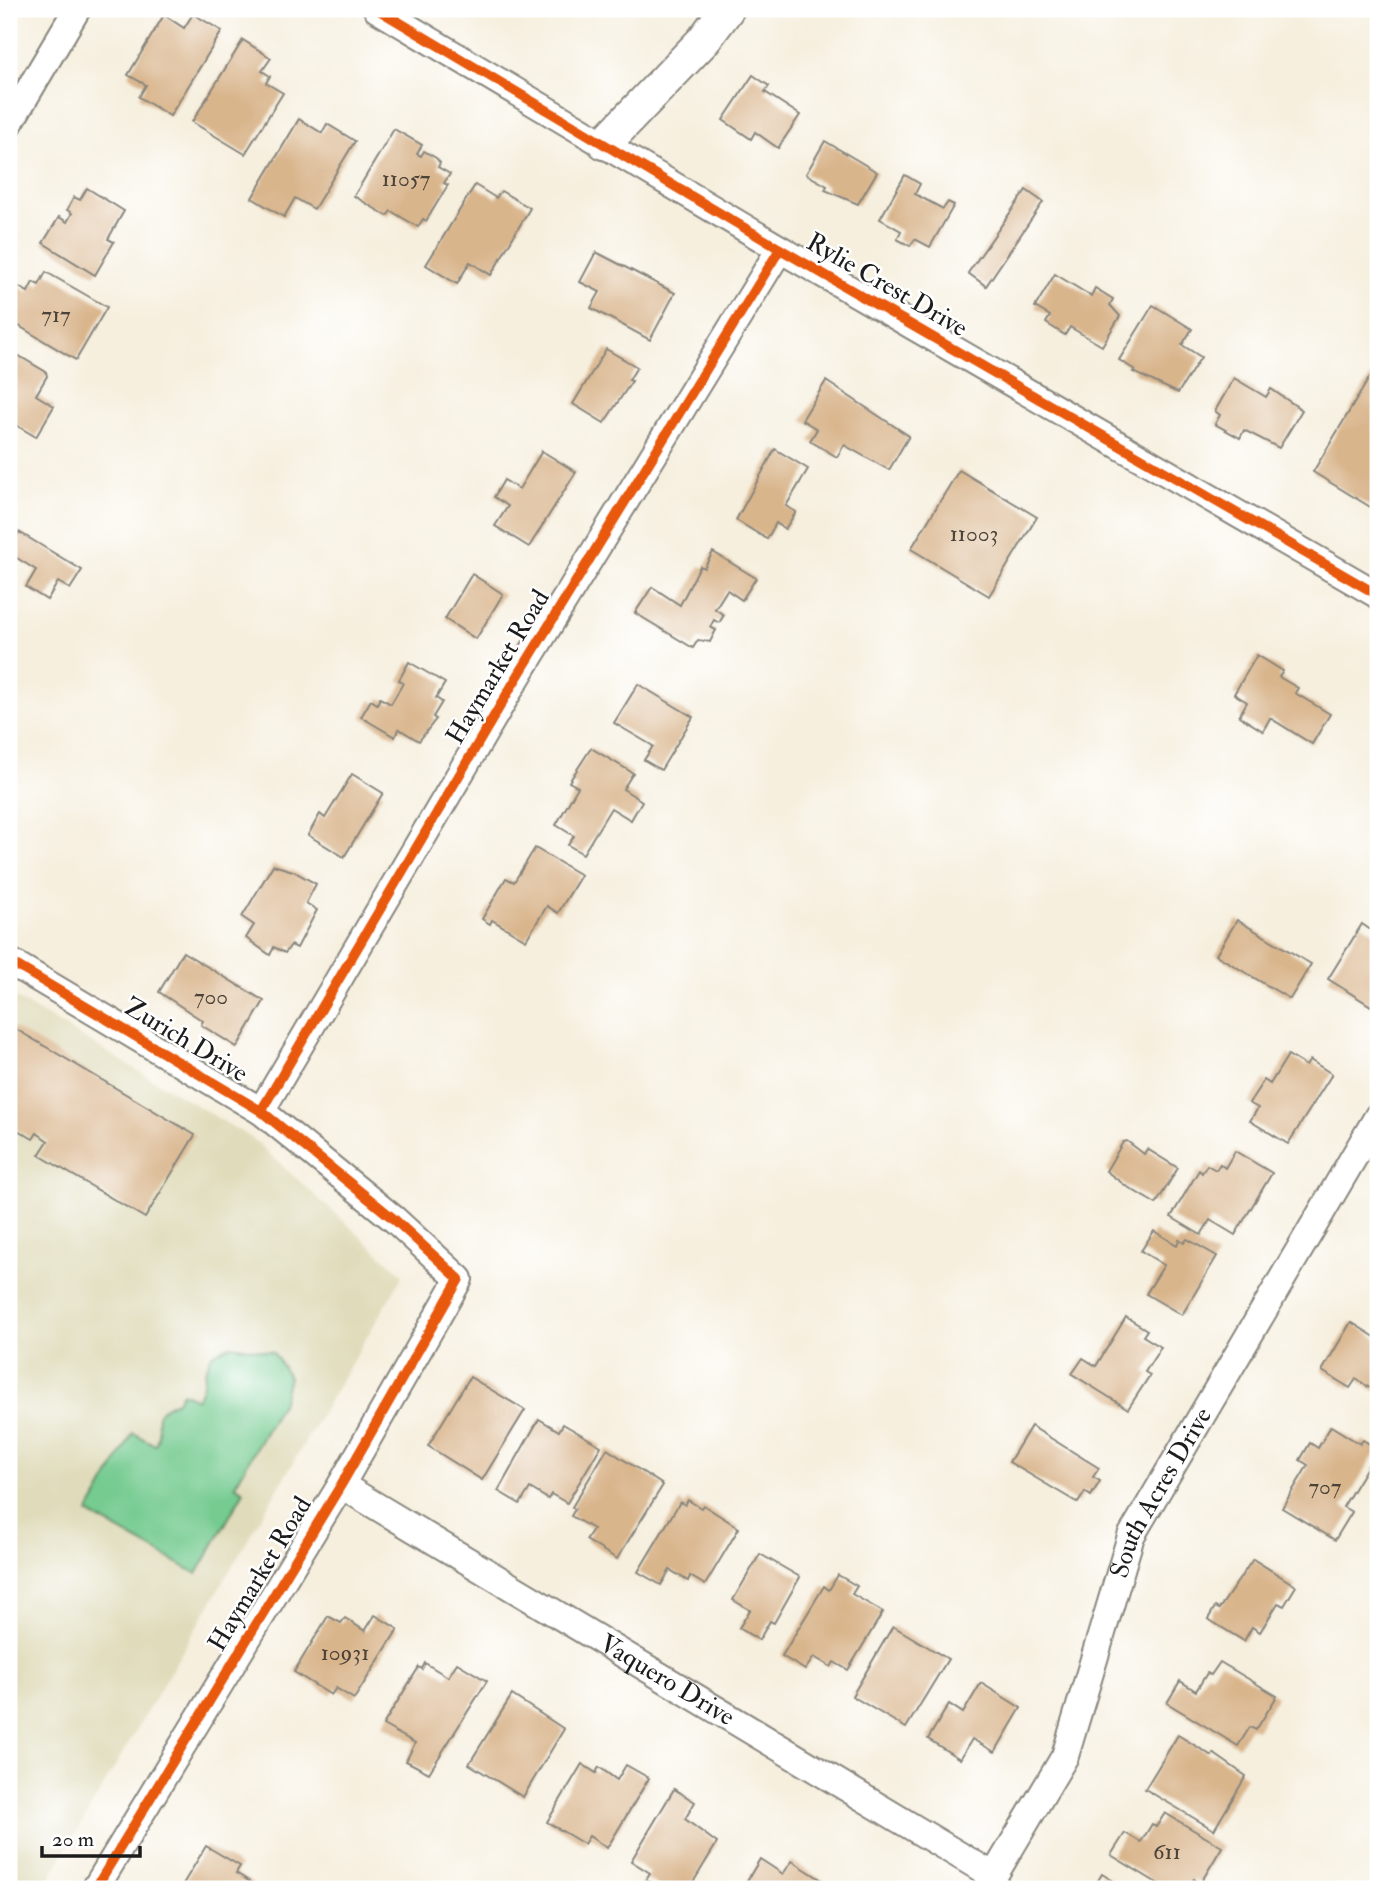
<svg xmlns="http://www.w3.org/2000/svg" width="1387" height="1898" font-family="'IM FELL Double Pica',serif">
<style>
.built{fill:#e0dcbb}
.green{fill:#75cb90;stroke:#487456;stroke-width:2}
.building{fill:#d9b58c}
.lines{fill:none;stroke-linecap:round;stroke-linejoin:round}
.minor-casing{stroke:#89867d;stroke-width:30}
.tertiary-casing{stroke:#89867d;stroke-width:37}
.minor{stroke:#fff;stroke-width:26}
.tertiary{stroke:#fff;stroke-width:33}
.cycleway-casing{stroke:#fff;stroke-width:15}
.cycleway{stroke:#e8590c;stroke-width:10}
.labels{text-anchor:middle;dominant-baseline:central;stroke-width:5;stroke-linejoin:round;paint-order:stroke}
.number-label{font-size:23px;fill:#4b4238}
.street-label{font-size:26px;fill:#1c1c1c;stroke:#fff}
</style>
<rect width="100%" height="100%" fill="#fff"/>
<filter id="ink" filterUnits="userSpaceOnUse"><feTurbulence type="fractalNoise" baseFrequency=".0143" numOctaves="2"/><feDisplacementMap in="SourceGraphic" scale="14" xChannelSelector="R" yChannelSelector="G"/><feConvolveMatrix kernelMatrix="1 2 1 2 8 2 1 2 1" color-interpolation-filters="sRGB"/></filter>
<filter id="wash" filterUnits="userSpaceOnUse"><feTurbulence type="fractalNoise" baseFrequency=".00686" numOctaves="4" result="noise"/><feDisplacementMap in="SourceGraphic" scale="28" xChannelSelector="R" yChannelSelector="G"/><feGaussianBlur stdDeviation="1.57" result="paint"/><feColorMatrix in="noise" values="0 0 0 0 0 0 0 0 0 0 0 0 0 0 0 0 0 1.4 0 .05"/><feComposite in="paint" operator="in"/></filter>
<g filter="url(#wash)">
<rect width="100%" height="100%" fill="#f6efde"/>
<path class="built" d="M9 994 253 1139 403 1275 43 1889H9Z"/>
<path class="green" d="M232 1345 273 1352 289 1377 283 1400 235 1485 244 1491 197 1574 88 1513 133 1433 155 1445C166 1425 143 1414 177 1401L182 1392 197 1399 202 1388 205 1371 212 1354Z"/>
<g id="blocks">
<g class="building">
<path d="M193 14 222 31 170 116 139 97 146 85 128 75 164 15 184 28Z"/>
<path d="M243 40 271 58 262 71 270 76 266 83 283 93 245 154 192 122Z"/>
<path d="M753 75 769 86 765 92 800 115 778 148 755 132 751 139 723 120Z"/>
<path d="M299 119 322 133 327 124 355 141 314 209 295 198 284 217 252 198Z"/>
<path d="M394 129 422 145 417 154 421 156 424 151 436 158 440 163 438 167 450 174 444 183 448 185 426 221 423 219 418 227 391 211 387 216 354 196Z"/>
<path d="M825 141 877 172 858 204 825 190 827 186 806 174Z"/>
<path d="M905 175 920 184 915 194 943 209 948 202 954 205 930 247 915 239 910 246 897 239 901 231 880 219Z"/>
<path d="M475 185 496 198 501 191 530 208 491 275 470 262 457 284 426 265Z"/>
<path d="M87 188 124 211 108 239 114 242 95 275 43 243 59 217 67 222 72 213 67 210 74 197 80 200Z"/>
<path d="M1026 190 1043 202 986 286 968 273Z"/>
<path d="M596 252 675 293 650 340 591 308 600 292 580 282Z"/>
<path d="M46 272 107 307 76 360 9 320V288L12 283 28 292 33 282 39 285Z"/>
<path d="M1055 274 1091 296 1095 288 1113 299 1110 305 1120 316 1102 346 1070 327 1065 335 1046 323 1050 316 1035 307Z"/>
<path d="M1153 305 1192 329 1182 345 1201 357 1178 393 1133 372 1135 370 1119 360Z"/>
<path d="M606 349 637 367 629 380 632 381 604 423 573 404Z"/>
<path d="M9 350 46 372 47 376 36 395 54 406 36 437 9 421Z"/>
<path d="M1374 370 1378 372V419L1373 427 1378 430V508L1377 511 1313 472Z"/>
<path d="M1234 378 1266 397 1271 389 1302 410 1279 448 1244 430 1240 438 1215 424 1220 415 1215 411Z"/>
<path d="M826 381 909 436 889 470 844 445 837 457 810 441 817 429 802 420Z"/>
<path d="M775 449 808 469 786 506 796 512 785 529 776 523 767 539 736 520Z"/>
<path d="M542 451 576 472 529 547 495 526 508 506 494 497 504 480 519 489Z"/>
<path d="M959 470 1037 517 989 596 911 549Z"/>
<path d="M19 532 82 570 70 589 58 582 47 600 26 587 36 570 9 553V548Z"/>
<path d="M713 552 756 578 742 600 727 590 715 609 724 615 719 623 714 620 710 627 716 630 710 642 698 640 693 648 635 613 652 587 680 605 700 566 704 568Z"/>
<path d="M472 574 503 594 476 639 445 619Z"/>
<path d="M1257 655 1283 671 1279 677 1298 688 1295 693 1330 714 1312 744 1270 718 1263 731 1239 716 1247 702 1234 694Z"/>
<path d="M409 662 445 683 436 698 442 702 433 717 436 719 419 741 399 729 395 737 361 717 371 700 377 704 380 698 391 704 403 683 399 680Z"/>
<path d="M638 684 693 717 661 770 644 760 653 746 614 723Z"/>
<path d="M591 748 633 773 623 789 642 801 631 820 611 808 583 854 568 845 574 836 556 825 578 787 569 782Z"/>
<path d="M352 774 383 793 344 857 308 835 320 814 325 818Z"/>
<path d="M535 848 581 875 558 913 547 906 526 940 492 920 490 924 482 919 506 878 514 882Z"/>
<path d="M273 865 293 871 316 884 306 903 317 910 297 948 291 945 285 953 274 947 270 955 246 938 254 925 242 917Z"/>
<path d="M1237 920 1311 964 1290 999 1216 955Z"/>
<path d="M1362 924 1378 935V994L1371 1006 1328 979Z"/>
<path d="M183 952 264 1001 237 1047 201 1025 203 1021 159 992Z"/>
<path d="M9 1025 195 1135 145 1218 39 1155 48 1141 37 1133 33 1139 9 1125Z"/>
<path d="M1288 1055 1306 1066 1310 1060 1332 1074 1288 1144 1250 1121 1258 1108 1249 1103 1264 1080 1270 1084Z"/>
<path d="M1127 1141 1144 1154 1147 1149 1178 1168 1156 1204 1126 1186 1106 1171 1123 1142Z"/>
<path d="M1235 1151 1272 1173 1235 1235 1210 1220 1201 1235 1171 1217 1199 1170 1202 1173 1207 1165 1216 1170 1220 1164 1225 1168Z"/>
<path d="M1154 1231 1177 1245 1179 1240 1184 1243 1187 1239 1217 1256 1182 1315 1146 1294 1164 1265 1141 1251Z"/>
<path d="M1126 1317 1147 1330 1143 1336 1161 1347 1145 1372 1150 1375 1128 1409 1072 1374 1083 1358 1096 1366Z"/>
<path d="M1351 1322 1378 1339V1393L1356 1379 1350 1388 1322 1371Z"/>
<path d="M470 1377 525 1410 482 1480 428 1446Z"/>
<path d="M539 1419 559 1431 563 1424 601 1446 567 1503 551 1494 548 1499 530 1488 520 1504 498 1491Z"/>
<path d="M1031 1426 1099 1468 1093 1477 1100 1481 1091 1496 1085 1492 1078 1503 1009 1462Z"/>
<path d="M1331 1426 1360 1444 1363 1440 1378 1449 1343 1507 1352 1512 1335 1540 1282 1508 1308 1465 1300 1460 1310 1443 1318 1448Z"/>
<path d="M607 1449 663 1485 617 1559 586 1540 593 1529 571 1516 575 1509 572 1507Z"/>
<path d="M688 1500 701 1508 703 1505 739 1528 705 1585 690 1576 688 1581 670 1570 661 1585 638 1572 680 1502 685 1505Z"/>
<path d="M760 1554 800 1577 774 1623 770 1621 759 1640 739 1628 750 1610 733 1600Z"/>
<path d="M1253 1559 1296 1586 1284 1606 1278 1603 1260 1632 1252 1627 1244 1641 1208 1619 1215 1607 1219 1609Z"/>
<path d="M838 1575 857 1586 852 1594 883 1612 848 1670 834 1662 831 1667 814 1657 805 1670 782 1656 824 1586 829 1590Z"/>
<path d="M375 1615 398 1629 354 1699 336 1688 331 1695 294 1672 328 1616 341 1623 345 1618 365 1631Z"/>
<path d="M893 1626 948 1659 906 1728 852 1696Z"/>
<path d="M1220 1662 1277 1696 1256 1730 1250 1727 1238 1746 1167 1703 1180 1681 1196 1691 1207 1673 1211 1675Z"/>
<path d="M425 1663 448 1677 457 1663 487 1681 429 1773 406 1761 415 1743 383 1725 419 1667 422 1669Z"/>
<path d="M981 1683 1021 1708 995 1752 972 1739 960 1759 928 1739 949 1704 963 1713Z"/>
<path d="M512 1695 564 1729 523 1797 469 1764Z"/>
<path d="M1178 1735 1212 1756 1213 1753 1246 1776 1214 1830 1145 1789Z"/>
<path d="M582 1764 596 1773 599 1767 617 1780 626 1765 649 1778 607 1848 589 1836 584 1844 547 1822Z"/>
<path d="M674 1789 695 1802 685 1819 717 1843 689 1889H664L646 1879 650 1873 631 1861Z"/>
<path d="M1165 1813 1222 1847 1200 1884 1194 1879 1187 1889H1167L1111 1855 1125 1833 1141 1842 1152 1824 1156 1827Z"/>
<path d="M206 1846 240 1866 236 1873 255 1885 252 1889H180Z"/>
<path d="M760 1859 783 1874 792 1861 822 1880 816 1889H742Z"/>
<path d="M1102 1874 1126 1889H1093Z"/>
</g>
</g>
</g>
<g filter="url(#ink)">
<use href="#blocks" fill-opacity="0" stroke="#89867d" stroke-width="2"/>
<g class="lines">
<g class="minor-casing">
<g id="minor">
<path d="M377 9 780 249 1378 595"/>
<path d="M9 124 77 9"/>
<path d="M9 961 261 1111 395 1220 459 1279 341 1485 95 1889"/>
<path d="M261 1111 513 684 780 249"/>
<path id="s1" d="M341 1485 994 1876"/>
<path id="s2" d="M986 1889 1065 1756 1131 1536 1378 1116"/>
</g>
</g>
<g class="tertiary-casing">
<path id="tertiary" d="M605 143 703 41 727 9"/>
</g>
<use href="#minor" class="minor"/>
<use href="#tertiary" class="tertiary"/>
<g class="cycleway-casing">
<g id="cycleway">
<path d="M377 9 780 249 1378 595"/>
<path d="M9 961 261 1111 395 1220 459 1279 341 1485 95 1889"/>
<path d="M261 1111 513 684 780 249"/>
</g>
</g>
<use href="#cycleway" class="cycleway"/>
</g>
</g>
<g class="labels">
<g class="number-label">
<text x="406" y="178">11057</text>
<text x="56" y="314">717</text>
<text x="974" y="533">11003</text>
<text x="211" y="996">700</text>
<text x="1325" y="1486">707</text>
<text x="345" y="1652">10931</text>
<text x="1167" y="1851">611</text>
</g>
<g class="street-label">
<text transform="translate(887 285) rotate(30)">Rylie Crest Drive</text>
<text transform="translate(498 667) rotate(-59)">Haymarket Road</text>
<text transform="translate(186 1040) rotate(31)">Zurich Drive</text>
<text stroke="none"><textPath href="#s2" startOffset="436">South Acres Drive</textPath></text>
<text transform="translate(260 1574) rotate(-59)">Haymarket Road</text>
<text stroke="none"><textPath href="#s1" startOffset="380">Vaquero Drive</textPath></text>
</g>
</g>
<rect width="1387" height="1898" fill="none" stroke="#fff" stroke-width="35"/>
<path d="M42 1846v10h98v-10" fill="none" stroke="#1c1c1c" stroke-width="3.5"/>
<text x="52" y="1846" font-size="21" fill="#1c1c1c" stroke="#ffffff" stroke-width="5" paint-order="stroke">20 m</text>
</svg>
